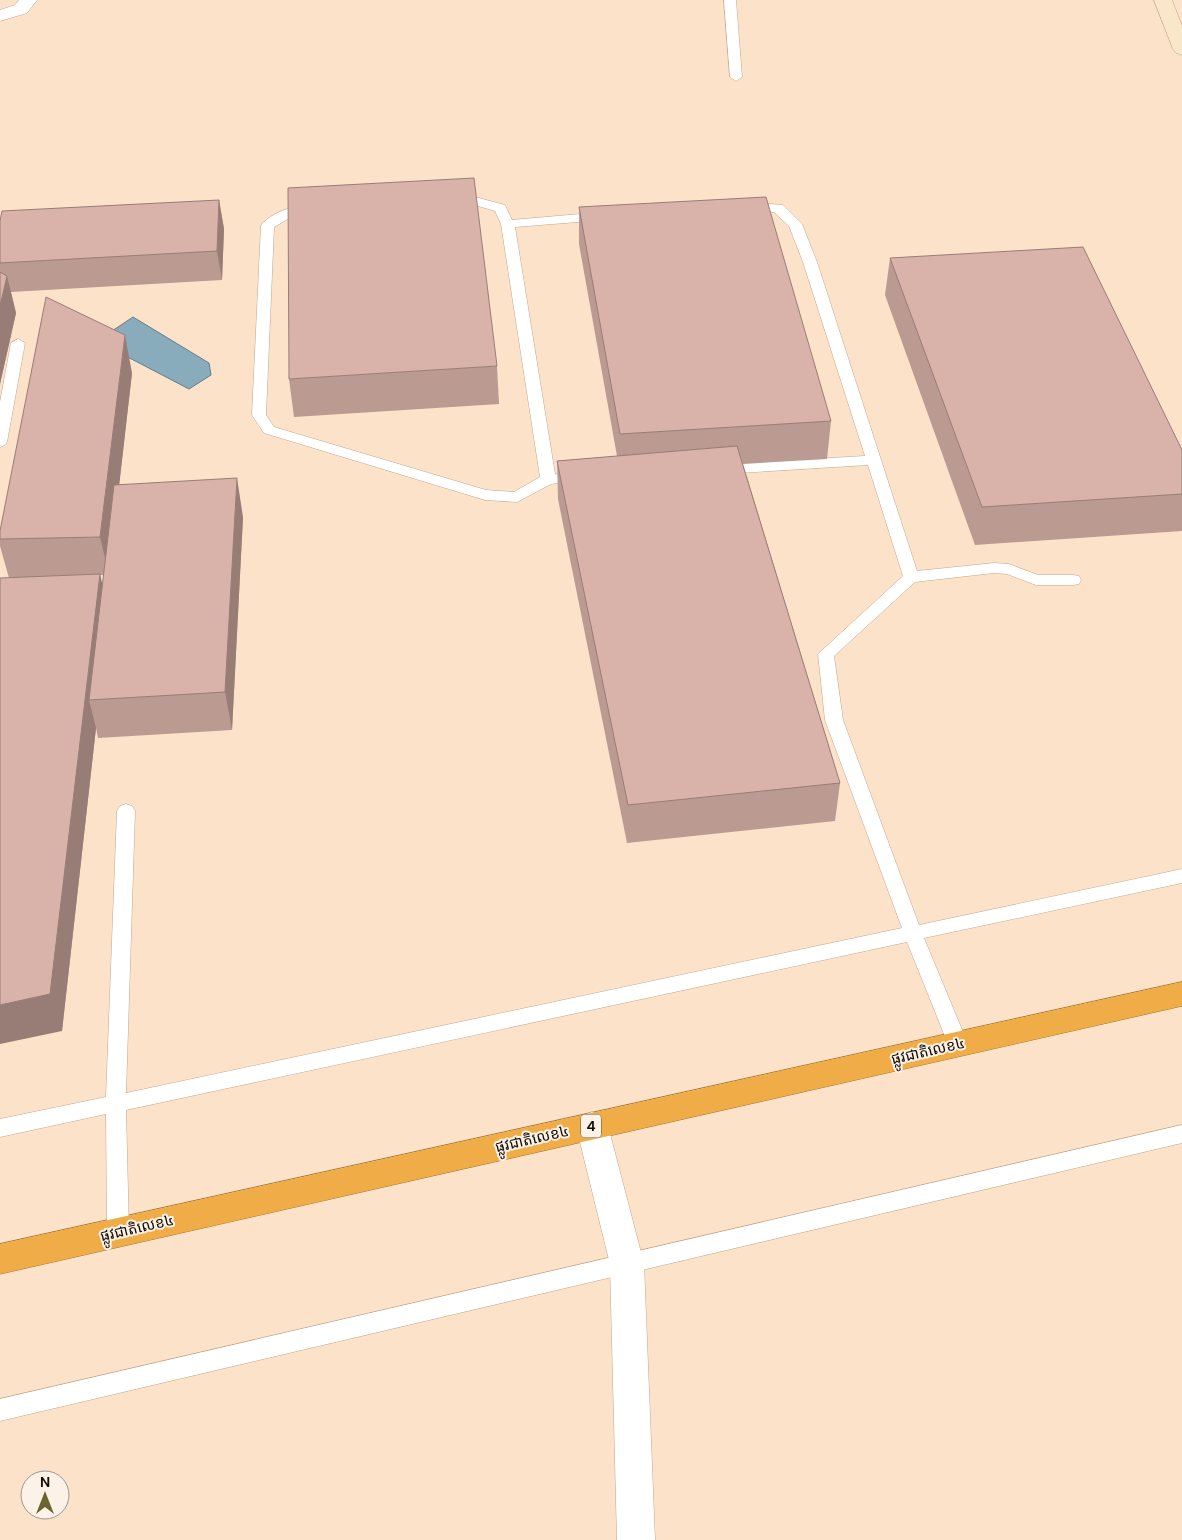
<svg xmlns="http://www.w3.org/2000/svg" width="1182" height="1540" font-family="'DM Sans','Noto Sans Khmer',sans-serif">
<style>
.water{fill:#89acbd;stroke:#667c86}
.lines{fill:none;stroke-linecap:round;stroke-linejoin:round}
.lane-casing{stroke:#c0a78e;stroke-width:1}
.street-casing{stroke:#c0a78e;stroke-width:1}
.secondary-casing{stroke:#c0a78e;stroke-width:1}
.highway-casing{stroke:#a27430;stroke-width:1}
.lane{fill:#fff;fill-rule:evenodd}
.street{fill:#fff;fill-rule:evenodd}
.secondary{fill:#fae6c8;fill-rule:evenodd}
.highway{fill:#efac47;fill-rule:evenodd}
.wall{fill:#bb9a92;fill-rule:evenodd}
.shaded-wall{fill:#987d77}
.building{fill:#d9b3aa;stroke:#987d77}
.labels{text-anchor:middle;dominant-baseline:central;stroke-width:4;stroke-linejoin:round;paint-order:stroke}
.shield{fill:#fdf2e8;stroke:#5a5148;stroke-width:1}
.shield-label{font-size:14px;font-weight:bold;fill:#140c04}
.street-label{font-size:15px;fill:#140c04;stroke:#fdf2e8}
</style>
<rect width="100%" height="100%" fill="#fce2c8"/>
<path class="water" d="M133 317 209 363 211 375 189 389 97 341Z"/>
<g class="lines">
<g class="lane-casing">
<g id="lane">
<path d="M724 0H736L742 77 736 81 730 77Z"/>
<path d="M475 197 505 205 512 220 603 212 610 216 603 220 515 227 555 474 564 476 567 479 564 482 551 484 517 502 485 500 264 433 252 415 261 225C273 211 298 203 316 207L317 210 316 213 295 215 274 227 266 415 274 427 486 490 514 492 540 477 501 224 495 211 475 205 454 206 448 202 454 198Z"/>
<path d="M746 202 783 205 802 224 817 262 917 571 994 563 1009 564 1038 575H1073L1079 576 1081 580 1079 584 1073 585H1036L1007 574 994 573 915 582 834 656 843 720 919 925 1182 869V883L924 938 968 1044 965 1050 958 1052 951 1050 948 1044 907 942 126 1110 129 1232 126 1239 118 1241 110 1239 107 1232 106 1114 0 1137V1119L106 1097 117 811 120 806 126 804 132 806 135 811 126 1093 902 928 825 720 818 654 903 576 868 465 722 474 717 472 714 469 717 466 722 464 865 456 803 262 789 226 774 212 741 209 740 206 741 203Z"/>
<path d="M18 339 25 343 7 442 5 445 0 447V402L11 343Z"/>
<path d="M1182 1125V1143L0 1421V1399Z"/>
</g>
</g>
<g class="street-casing">
<g id="street">
<path d="M19 0H37L27 13 0 21V10L15 5Z"/>
<path d="M592 1112 603 1116 608 1126 644 1264 655 1540H617L610 1264 576 1126 581 1116Z"/>
</g>
</g>
<g class="secondary-casing">
<path id="secondary" d="M1154 0H1172L1182 26V55L1176 53 1173 49Z"/>
</g>
<g class="highway-casing">
<path id="highway" d="M1182 982V1006L0 1274V1244Z"/>
</g>
<use href="#lane" class="lane"/>
<use href="#street" class="street"/>
<use href="#secondary" class="secondary"/>
<use href="#highway" class="highway"/>
</g>
<g class="wall">
<path d="M219 200 224 229 222 280 11 292 16 313 0 384V221Z"/>
<path d="M579 207 831 421 827 459 743 464 840 783 835 821 627 843 558 499 557 461 617 456 579 244Z"/>
<path d="M890 258 1182 450V531L975 545 885 295Z"/>
<path d="M497 366 499 404 294 417 289 379Z"/>
<path d="M132 373 119 484 243 517 232 730 98 738 96 728 62 1031 9 578 0 546V531ZM100 575H104L102 586Z"/>
</g>
<g class="shaded-wall">
<path d="M219 200 224 229 222 280 217 251Z"/>
<path d="M7 276 16 313 0 384V306Z"/>
<path d="M125 335 132 373 109 575 100 537Z"/>
<path d="M237 478 243 517 232 730 225 692Z"/>
<path d="M100 574 109 613 89 700 96 728 62 1031 0 1044V1005Z"/>
</g>
<g class="building">
<path d="M474 178 497 366 289 379 288 188Z"/>
<path d="M766 197 831 421 620 434 579 207Z"/>
<path d="M219 200 217 251 0 263V221L2 211Z"/>
<path d="M1083 247 1182 450V494L982 507 890 258Z"/>
<path d="M0 272 7 276 0 306Z"/>
<path d="M46 297 125 335 100 537 0 539V531Z"/>
<path d="M737 446 840 783 628 805 557 461Z"/>
<path d="M237 478 225 692 89 700 114 485Z"/>
<path d="M100 574 50 994 0 1005V578Z"/>
</g>
<g class="labels">
<rect class="shield" x="581" y="1114.5" width="20" height="23" rx="4"/>
<g class="shield-label">
<text x="591" y="1126">4</text>
</g>
<g class="street-label">
<text transform="translate(928 1051) rotate(-13)">ផ្លូវជាតិលេខ៤</text>
<text transform="translate(532 1139) rotate(-13)">ផ្លូវជាតិលេខ៤</text>
<text transform="translate(137 1228) rotate(-13)">ផ្លូវជាតិលេខ៤</text>
</g>
</g>
<g transform="translate(45 1495)"><circle r="24" fill="#fdf2e8" stroke="#a0968d"/>
<path d="M0-4L9 19L0 12L-9 19Z" fill="#6b6330"/>
<text y="-8" font-size="14" font-weight="bold" text-anchor="middle" fill="#140c04">N</text>
</g>
</svg>
